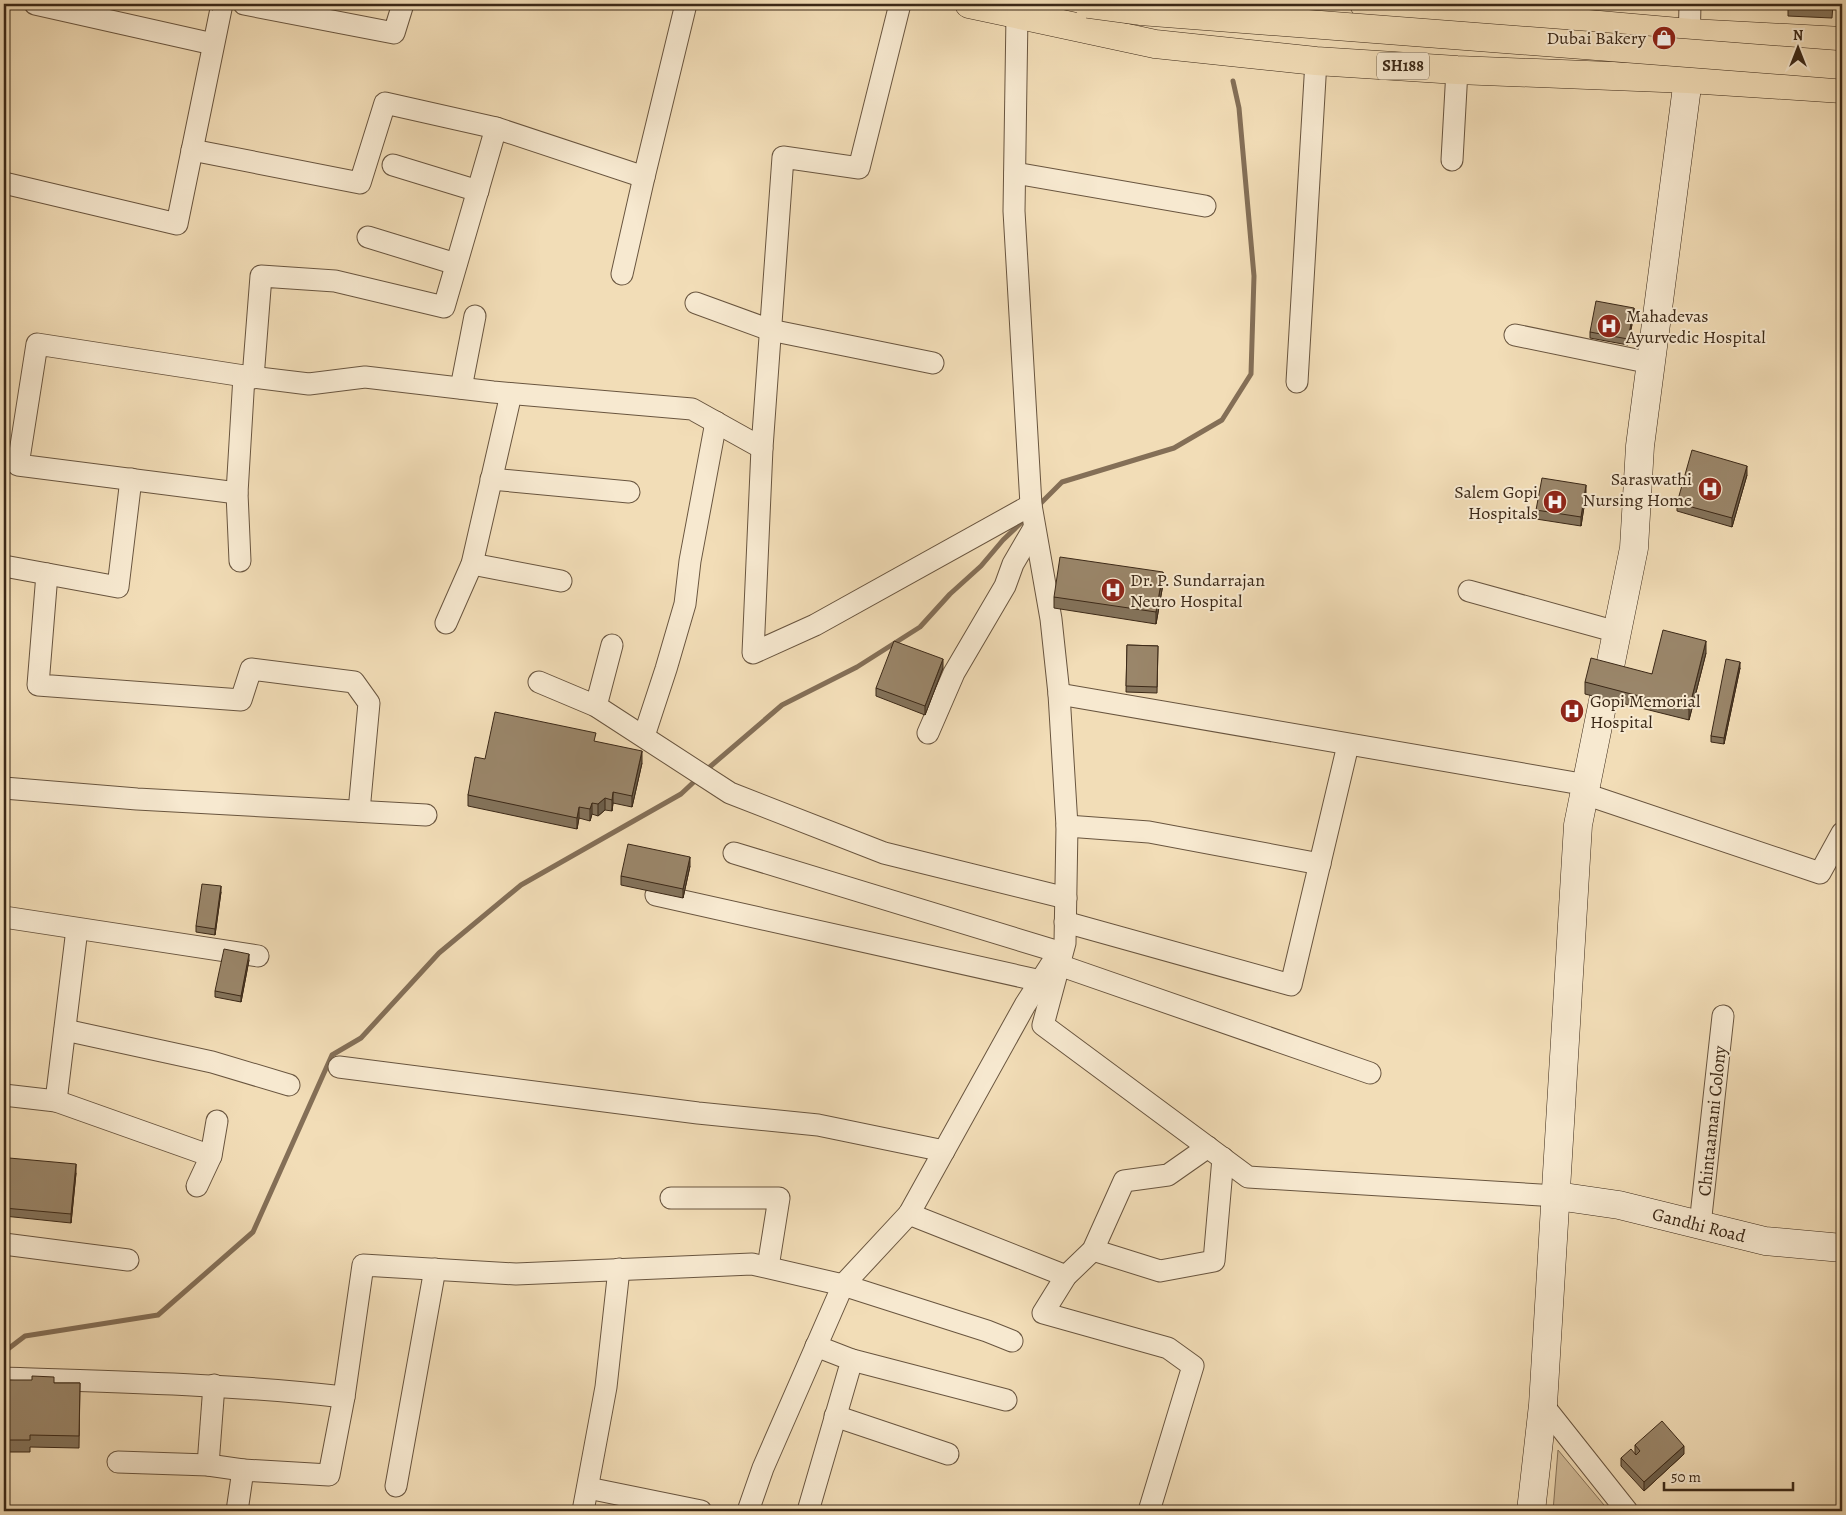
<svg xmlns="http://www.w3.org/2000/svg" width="1846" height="1515" font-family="Alegreya,serif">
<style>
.green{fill:#d3be9c;stroke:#87735a}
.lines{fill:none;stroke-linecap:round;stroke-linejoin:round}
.stream{stroke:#846f57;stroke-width:5}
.street-casing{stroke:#69553f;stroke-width:23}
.secondary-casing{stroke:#3b2817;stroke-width:29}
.primary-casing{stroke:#3b2817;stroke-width:29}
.street{stroke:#f7e9d0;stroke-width:21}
.secondary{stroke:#f7e9d0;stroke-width:28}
.primary{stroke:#f2ddb7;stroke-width:28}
.primary-bridge-casing{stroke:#3b2817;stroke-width:29;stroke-linecap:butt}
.primary-bridge{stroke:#f2ddb7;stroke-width:28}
.wall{fill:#84735b;stroke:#3b2817}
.shaded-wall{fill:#6c5e4a;stroke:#3b2817}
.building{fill:#9a866a;stroke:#3b2817}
.labels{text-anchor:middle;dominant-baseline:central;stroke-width:4;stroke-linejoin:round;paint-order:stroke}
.shield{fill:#f7e9d0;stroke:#73624e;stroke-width:1}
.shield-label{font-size:16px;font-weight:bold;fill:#3b2817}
.poi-label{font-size:18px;fill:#3b2817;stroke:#f7e9d0;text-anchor:end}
.street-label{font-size:18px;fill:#3b2817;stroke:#f7e9d0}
</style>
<rect width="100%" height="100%" fill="#f2ddb7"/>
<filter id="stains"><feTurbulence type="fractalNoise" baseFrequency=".004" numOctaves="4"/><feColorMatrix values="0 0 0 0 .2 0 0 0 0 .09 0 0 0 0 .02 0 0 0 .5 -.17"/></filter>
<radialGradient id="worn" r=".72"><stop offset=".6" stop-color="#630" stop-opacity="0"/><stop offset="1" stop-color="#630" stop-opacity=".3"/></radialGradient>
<path class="green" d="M1558 1450 1609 1511H1553Z"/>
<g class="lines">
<g class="stream">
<path d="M1038 506 1062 482 1174 448 1222 420 1251 374 1254 276 1239 108 1233 81"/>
<path d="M705 771 782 705 857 667 920 627 950 594 981 566 1003 540 1025 519"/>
<path d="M4 1352 25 1336 158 1315 253 1232 332 1055 361 1038 439 953 521 885 681 794 697 779"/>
</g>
<g class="street-casing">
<g id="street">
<path d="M35 4 213 44"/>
<path d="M244 4 394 33 403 4"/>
<path d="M1017 15 1014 211 1031 505 1051 619 1059 694 1067 826 1065 943 1043 1025 1248 1177 1557 1196"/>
<path d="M1689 48 1690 4"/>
<path d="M192 150 360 183 385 103 496 128"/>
<path d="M1452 160 1457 70"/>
<path d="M393 165 478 191"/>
<path d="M1015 173 1205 206"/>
<path d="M4 183 177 224 222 4"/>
<path d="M368 237 456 264"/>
<path d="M622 274 644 177"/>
<path d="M696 303 770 330 933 363"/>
<path d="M1515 335 1651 363"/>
<path d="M253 378 261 276 335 281 444 307 496 128 644 177 686 4"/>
<path d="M1297 382 1316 61"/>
<path d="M461 388 475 316"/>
<path d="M762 448 753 653 815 625 1031 505"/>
<path d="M491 479 629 492"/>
<path d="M237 493 18 465 37 344 244 376 309 384 365 377 493 392 692 409 762 448 783 157 859 168 900 4"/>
<path d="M240 561 237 493 244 376"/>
<path d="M472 564 561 581"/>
<path d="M4 566 118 587 131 479"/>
<path d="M47 574 38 685 241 700 251 669 354 682 369 703 359 811"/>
<path d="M1469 591 1617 632"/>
<path d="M446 623 472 564 511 394"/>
<path d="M539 682 596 706 730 793 884 853 1066 898"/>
<path d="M1059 694 1587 785"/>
<path d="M596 706 612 645"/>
<path d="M928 733 954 673 1005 586 1013 564 1034 528"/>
<path d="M644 736 666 669 685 604 690 561 716 422"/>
<path d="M4 788 137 799 426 815"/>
<path d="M1585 794 1820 873 1842 833"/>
<path d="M1067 826 1149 832 1320 864"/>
<path d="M734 853 1059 952"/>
<path d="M656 895 1041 981"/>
<path d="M4 917 258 956"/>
<path d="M1065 922 1291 985 1348 745"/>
<path d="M1059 965 1370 1073"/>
<path d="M65 1030 212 1062 289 1085"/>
<path d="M339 1067 698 1113 818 1125 944 1151"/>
<path d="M4 1095 56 1101 77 929"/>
<path d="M56 1101 211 1156"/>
<path d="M197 1186 211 1156 217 1121"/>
<path d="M671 1198H779L768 1267"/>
<path d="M909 1214 1066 1276"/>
<path d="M1700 1225 1723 1016"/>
<path d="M4 1244 128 1260"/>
<path d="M1093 1250 1160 1271 1214 1261 1223 1158"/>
<path d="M852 1360 1006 1400"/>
<path d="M4 1378C118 1382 231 1384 344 1397"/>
<path d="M1543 1405 1627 1511"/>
<path d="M835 1416 948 1454"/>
<path d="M118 1462 208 1465 243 1470"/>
<path d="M208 1465 214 1385"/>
<path d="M396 1486 435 1269"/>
<path d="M588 1488 701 1511"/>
<path d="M237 1511 243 1470 329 1475 344 1397 363 1265 516 1274 752 1264 843 1285 987 1331 1012 1341"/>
<path d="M583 1511 606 1387 619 1269"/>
<path d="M748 1511 763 1468 843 1285 909 1214 1025 1005 1054 960"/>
<path d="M808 1511 852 1360 816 1346"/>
<path d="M1149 1511 1193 1366 1168 1348 1043 1313 1066 1276 1093 1250 1124 1181 1168 1175 1208 1147"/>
</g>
</g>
<g class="secondary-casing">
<g id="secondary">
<path d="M1557 1196 1619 1205 1765 1241 1842 1248"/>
<path d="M1531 1511 1543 1405 1578 825 1634 548 1640 446 1688 79"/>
</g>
</g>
<g class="primary-casing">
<g id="primary">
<path d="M969 4 1155 44 1316 61 1457 70 1688 79 1842 89"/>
<path d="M1364 4 1690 33 1842 41"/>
</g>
</g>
<use href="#street" class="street"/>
<use href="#secondary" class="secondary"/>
<use href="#primary" class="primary"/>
<g class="primary-bridge-casing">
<path id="primary-bridge" d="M1088 4 1140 11 1842 65"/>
</g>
<use href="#primary-bridge" class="primary-bridge"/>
</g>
<g class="wall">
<path d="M197 4H216L213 10Z"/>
<path d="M1788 4H1833L1832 18 1788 16Z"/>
<path d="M1634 314 1628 345 1590 338V332Z"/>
<path d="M1747 475 1732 527 1677 511V503Z"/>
<path d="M1586 494 1581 526 1536 519V510Z"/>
<path d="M1163 584 1156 624 1054 608V597Z"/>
<path d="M1127 645 1158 646 1157 693 1126 692Z"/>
<path d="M1706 653 1689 720 1585 694V682L1652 674Z"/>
<path d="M943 668 925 715 876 696V688Z"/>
<path d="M1740 668 1724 744 1711 742V736Z"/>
<path d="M596 742 642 763 632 807 613 803 612 811 605 810 598 816 592 814 590 821 579 818 577 829 468 806V795L485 759Z"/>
<path d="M690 866 683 898 621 885V876Z"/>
<path d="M221 892 215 935 196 932V926Z"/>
<path d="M249 960 241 1002 215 997V991Z"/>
<path d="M76 1173 71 1223 4 1216V1205Z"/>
<path d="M6 1380 54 1383H80L79 1448 30 1447V1452H5Z"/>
<path d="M1635 1445 1684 1454 1644 1491 1621 1466V1458L1635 1454Z"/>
</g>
<g class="shaded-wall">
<path d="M1634 308V314L1628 345V339Z"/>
<path d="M1747 466V475L1732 527V518Z"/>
<path d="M1586 485V494L1581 526V517Z"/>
<path d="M1163 572V584L1156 624V612Z"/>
<path d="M1706 641V653L1689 720V709Z"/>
<path d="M943 659V668L925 715V706Z"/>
<path d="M1740 662V668L1724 744V738Z"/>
<path d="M642 751V763L632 807V796Z"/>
<path d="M613 792V803L612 811V800Z"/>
<path d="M605 798V810L598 816V804Z"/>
<path d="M592 803V814L590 821V809Z"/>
<path d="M579 807V818L577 829V818Z"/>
<path d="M690 857V866L683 898V889Z"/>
<path d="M221 886V892L215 935V929Z"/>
<path d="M249 954V960L241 1002V996Z"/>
<path d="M76 1164V1173L71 1223V1214Z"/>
<path d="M1684 1446V1454L1644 1491V1482Z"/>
</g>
<g class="building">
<path d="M1788 4H1832V9L1788 7Z"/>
<path d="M1596 301 1634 308 1628 339 1590 332Z"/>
<path d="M1692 450 1747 466 1732 518 1677 503Z"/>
<path d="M1542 478 1586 485 1581 517 1536 510Z"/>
<path d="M1060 557 1163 572 1156 612 1054 597Z"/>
<path d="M1663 630 1706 641 1689 709 1585 682 1591 658 1652 674Z"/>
<path d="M894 641 943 659 925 706 876 688Z"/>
<path d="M1127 645 1158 646 1157 687 1126 686Z"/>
<path d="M1726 659 1740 662 1724 738 1711 736Z"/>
<path d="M495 712 596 733 594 741 642 751 632 796 613 792 612 800 605 798 598 804 592 803 590 809 579 807 577 818 468 795 475 757 485 759Z"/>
<path d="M628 844 690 857 683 889 621 876Z"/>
<path d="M202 884 221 886 215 929 196 926Z"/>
<path d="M224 949 249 954 241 996 215 991Z"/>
<path d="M9 1158 76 1164 71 1214 4 1208Z"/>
<path d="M32 1376 54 1377V1383H80L79 1436 30 1435V1440H5L6 1380H32Z"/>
<path d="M1662 1421 1684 1446 1644 1482 1621 1458 1631 1449 1636 1455 1640 1451 1635 1445Z"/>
</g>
<defs>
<g id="shop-disc" transform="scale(1.25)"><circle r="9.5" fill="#8f2418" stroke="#f7e9d0"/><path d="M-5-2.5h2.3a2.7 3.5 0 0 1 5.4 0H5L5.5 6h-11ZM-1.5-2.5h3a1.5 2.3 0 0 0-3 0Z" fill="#fff"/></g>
<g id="hospital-disc" transform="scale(1.25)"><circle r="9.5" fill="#8f2418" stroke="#f7e9d0"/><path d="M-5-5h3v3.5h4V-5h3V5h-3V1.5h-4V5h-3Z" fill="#fff"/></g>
</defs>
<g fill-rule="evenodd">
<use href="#shop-disc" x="1664" y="38"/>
<use href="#hospital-disc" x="1609" y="326"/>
<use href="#hospital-disc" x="1710" y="489"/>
<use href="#hospital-disc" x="1555" y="502"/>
<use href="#hospital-disc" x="1113" y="590"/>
<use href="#hospital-disc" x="1572" y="711"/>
</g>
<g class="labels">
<rect class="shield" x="1377" y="52.5" width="52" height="27" rx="4"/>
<g class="shield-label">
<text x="1403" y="66">SH188</text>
</g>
<g class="poi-label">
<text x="1646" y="38">Dubai Bakery</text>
<text x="1626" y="316" text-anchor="start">Mahadevas<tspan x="1626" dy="21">Ayurvedic Hospital</tspan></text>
<text x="1692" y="479">Saraswathi<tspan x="1692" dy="21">Nursing Home</tspan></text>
<text x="1538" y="492">Salem Gopi<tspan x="1538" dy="21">Hospitals</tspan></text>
<text x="1130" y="580" text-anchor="start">Dr. P. Sundarrajan<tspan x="1130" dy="21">Neuro Hospital</tspan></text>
<text x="1590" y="701" text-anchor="start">Gopi Memorial<tspan x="1590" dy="21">Hospital</tspan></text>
</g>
<g class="street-label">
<text transform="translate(1712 1121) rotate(-84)">Chintaamani Colony</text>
<text transform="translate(1699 1225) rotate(14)">Gandhi Road</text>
</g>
</g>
<rect width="1846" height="1515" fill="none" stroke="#f2ddb7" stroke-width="20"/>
<rect x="5" y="5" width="1836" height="1505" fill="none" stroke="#3b2817" stroke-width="2.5"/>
<rect x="10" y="10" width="1826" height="1495" fill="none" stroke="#3b2817"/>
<g transform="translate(1798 48)" stroke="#f7e9d0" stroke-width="4" paint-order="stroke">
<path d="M0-4L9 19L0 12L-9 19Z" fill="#3b2817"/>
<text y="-8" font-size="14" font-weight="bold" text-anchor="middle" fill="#3b2817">N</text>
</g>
<path d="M1664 1482v8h129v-8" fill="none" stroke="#3b2817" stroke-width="2.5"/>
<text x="1671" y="1482" font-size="15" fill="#3b2817" stroke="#f7e9d0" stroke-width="4" paint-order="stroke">50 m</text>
<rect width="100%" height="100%" filter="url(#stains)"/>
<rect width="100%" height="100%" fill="url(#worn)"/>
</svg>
